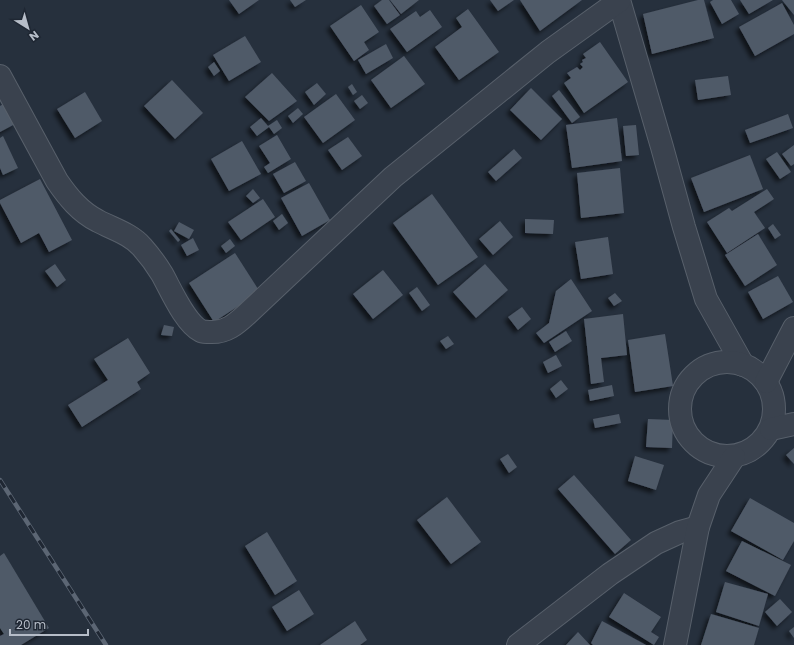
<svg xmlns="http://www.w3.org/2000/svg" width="794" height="645" font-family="Poppins,sans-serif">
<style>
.building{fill:#505a68;filter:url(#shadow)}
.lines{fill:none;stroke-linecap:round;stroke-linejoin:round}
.minor-casing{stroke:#58606b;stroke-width:24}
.minor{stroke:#3a424e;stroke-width:22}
.rail-casing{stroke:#5c6674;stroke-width:4.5}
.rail{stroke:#1f2733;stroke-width:3;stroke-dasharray:9;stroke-linecap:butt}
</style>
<defs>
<filter id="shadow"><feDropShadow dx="-3.5" dy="3.5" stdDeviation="2" flood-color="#0009"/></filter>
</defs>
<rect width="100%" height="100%" fill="#26303d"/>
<g class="building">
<path d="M229 0H259L239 14Z"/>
<path d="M290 0H306L295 7Z"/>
<path d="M382 0H389L400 15 387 24 374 6Z"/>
<path d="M390 0H419L401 14Z"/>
<path d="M490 0H514L498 11Z"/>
<path d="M520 0H582L540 31Z"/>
<path d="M698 0H704L714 38 652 54 643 14Z"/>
<path d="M713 0H731L739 14 722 24 710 2Z"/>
<path d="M740 0H773L749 14Z"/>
<path d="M782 0H794V15Z"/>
<path d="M782 3 794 25V34L755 56 739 27Z"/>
<path d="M361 5 379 32 364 42 369 50 354 61 330 26Z"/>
<path d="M468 9 499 52 459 80 435 47 462 27 456 18Z"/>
<path d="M430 10 442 27 407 52 390 29 416 11 420 17Z"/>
<path d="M245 36 261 62 229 81 213 55Z"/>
<path d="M600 42 628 82 584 113 564 83 571 78 567 73 577 67 580 70 583 67 580 64 583 62 582 60 586 58 583 54Z"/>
<path d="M386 44 393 58 366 74 358 60Z"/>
<path d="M404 56 425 84 391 108 371 80Z"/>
<path d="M214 62 220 71 214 76 208 67Z"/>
<path d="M272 73 297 101 269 121 245 97Z"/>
<path d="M728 76 731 95 698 100 695 80Z"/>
<path d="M172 80 203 113 175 139 144 106Z"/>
<path d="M317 83 326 94 314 105 305 92Z"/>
<path d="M352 84 357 92 353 95 348 87Z"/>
<path d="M531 88 562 119 541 140 510 110Z"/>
<path d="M559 90 580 117 572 123 552 96Z"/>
<path d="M85 92 102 121 75 138 57 109Z"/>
<path d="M336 94 355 120 323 143 304 117Z"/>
<path d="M362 95 368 103 360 109 354 101Z"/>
<path d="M5 103 15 124 0 132V106Z"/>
<path d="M298 108 303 114 293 123 288 116Z"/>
<path d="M788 114 793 128 750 143 745 130Z"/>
<path d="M261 118 268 126 277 120 282 128 274 134 269 127 257 136 250 127Z"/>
<path d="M617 118 622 161 572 168 566 125Z"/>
<path d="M636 125 639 155 626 156 623 126Z"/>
<path d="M277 135 291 159 268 173 264 167 270 163 259 146Z"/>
<path d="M3 136 18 168 3 175 0 168V138Z"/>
<path d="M348 137 362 156 342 170 328 150Z"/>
<path d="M242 141 261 174 229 191 211 159Z"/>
<path d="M794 145V164L791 166 782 154Z"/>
<path d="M514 149 522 158 496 181 488 172Z"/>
<path d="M777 152 791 172 780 179 766 159Z"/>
<path d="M750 155 763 189 704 212 691 178Z"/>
<path d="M295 162 306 181 284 193 273 174Z"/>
<path d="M620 168 624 213 581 218 577 173Z"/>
<path d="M40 179 72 240 49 252 39 233 21 243 0 203V200Z"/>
<path d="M309 183 330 220 302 236 281 198Z"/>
<path d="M253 189 260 198 253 203 246 196Z"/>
<path d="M767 189 774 199 754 212 765 228 727 253 707 222 729 208 732 211Z"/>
<path d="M432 194 478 257 438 285 393 223Z"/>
<path d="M263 199 275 217 241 240 228 222Z"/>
<path d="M282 214 288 223 279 230 273 221Z"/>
<path d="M525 219 554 220 553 234 525 233Z"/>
<path d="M500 221 513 237 493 255 479 239Z"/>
<path d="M179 222 194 230 189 239 174 231Z"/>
<path d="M773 224 781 235 775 239 768 228Z"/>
<path d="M171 229 180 240 178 242 169 231Z"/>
<path d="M758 234 777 265 745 286 725 255Z"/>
<path d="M608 237 613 274 581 279 575 242Z"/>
<path d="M193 238 199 250 187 256 181 245Z"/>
<path d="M230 239 235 246 226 253 221 246Z"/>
<path d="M235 253 260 292 214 322 189 283Z"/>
<path d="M55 264 66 280 57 287 45 271Z"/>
<path d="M485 264 508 290 476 318 453 292Z"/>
<path d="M383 270 403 295 373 319 353 294Z"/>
<path d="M778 276 793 302 763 319 748 292Z"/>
<path d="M571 279 592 311 544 343 536 333 549 323 556 291Z"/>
<path d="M417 287 430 305 422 311 409 293Z"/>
<path d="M615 293 622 301 614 306 608 298Z"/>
<path d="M522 307 531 319 518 330 508 317Z"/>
<path d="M623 314 627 355 601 358 604 382 591 384 584 319Z"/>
<path d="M164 325 174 327 172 336 161 335Z"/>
<path d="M566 331 572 341 555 352 549 342Z"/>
<path d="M665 334 673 386 635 392 628 340Z"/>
<path d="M448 336 454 344 446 349 440 341Z"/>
<path d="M128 338 150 373 137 382 141 389 82 427 68 405 108 380 94 359Z"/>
<path d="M556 355 562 366 548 373 543 362Z"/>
<path d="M561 380 568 389 556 398 550 389Z"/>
<path d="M612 385 614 396 590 401 588 390Z"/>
<path d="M619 414 621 423 595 428 593 419Z"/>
<path d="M648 419 673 420 672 448 646 447Z"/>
<path d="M794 448V464L786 455Z"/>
<path d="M508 454 517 467 509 473 500 459Z"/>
<path d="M635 456 664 465 656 490 628 481Z"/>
<path d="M574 475 631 540 615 554 558 489Z"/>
<path d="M447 497 481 542 451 564 417 520Z"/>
<path d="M750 498 794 523V541L783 560 731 531Z"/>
<path d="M267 532 297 581 275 595 245 546Z"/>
<path d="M742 541 791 565 775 596 726 571Z"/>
<path d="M4 553 49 628 21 645H0V636L4 634 0 628V556Z"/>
<path d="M725 582 768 594 759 626 716 612Z"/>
<path d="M299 590 314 614 287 631 272 607Z"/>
<path d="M624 593 661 617 651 632 659 637 654 645 609 617Z"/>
<path d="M780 599 792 612 777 626 765 612Z"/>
<path d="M711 614 759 628 754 645H701Z"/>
<path d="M355 621 367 640 360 645H320Z"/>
<path d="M602 621 646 645H593L591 643Z"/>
<path d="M794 627V638L789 631Z"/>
<path d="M578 632 590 645H566Z"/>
</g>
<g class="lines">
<g class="minor-casing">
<g id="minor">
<path d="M619 0 662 147 684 227 706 299 743 365"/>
<path d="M0 76 57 181C68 197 80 212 98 221 113 229 131 234 142 247 150 256 156 264 162 274 171 290 185 323 201 331 204 332 207 332 210 332 226 333 236 324 247 314L393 177 548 52 619 1"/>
<circle cx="727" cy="409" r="47"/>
<path d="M766 382 794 328"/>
<path d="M771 429 794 424"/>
<path d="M518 645 610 574 656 543 680 532 698 527"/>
<path d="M675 645 698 527 709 495 734 457"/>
</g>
</g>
<use href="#minor" class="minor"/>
<g class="rail-casing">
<path id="rail" d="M0 480 106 645"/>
</g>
<use href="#rail" class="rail"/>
</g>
<g transform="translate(28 28) rotate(143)" stroke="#1f2733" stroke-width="3" paint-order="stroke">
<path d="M0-3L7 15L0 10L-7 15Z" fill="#b6bdc8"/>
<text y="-6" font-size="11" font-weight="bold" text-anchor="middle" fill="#b6bdc8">N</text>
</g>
<path d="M10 629v6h78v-6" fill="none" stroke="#b6bdc8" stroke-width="2"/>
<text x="16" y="629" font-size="12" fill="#b6bdc8" stroke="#1f2733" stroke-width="3" paint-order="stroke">20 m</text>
</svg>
